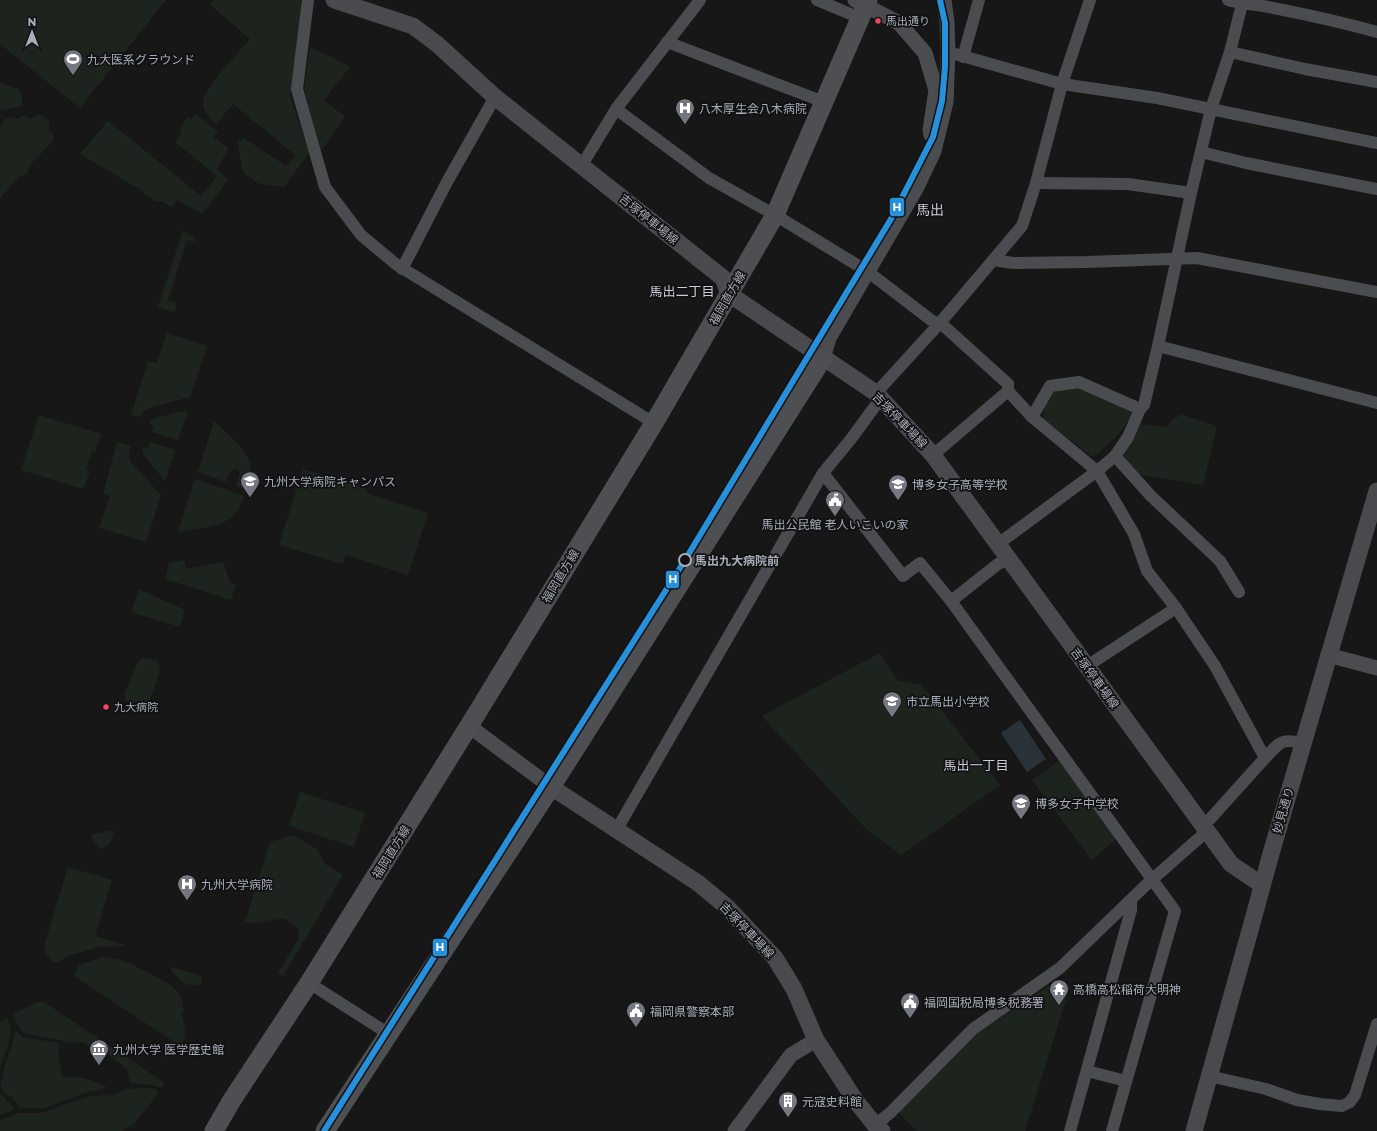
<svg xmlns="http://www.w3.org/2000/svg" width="1377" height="1131" font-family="Montserrat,'Noto Sans JP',sans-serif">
<rect width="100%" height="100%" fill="#171717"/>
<g fill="#1d241e">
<path d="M0,0h166l-86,108 -80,-64z"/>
<path d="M214,0h86l4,9 -14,87 19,57 -25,34 -25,-3 -16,-12 -6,-30 7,-4 42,28 9,-11 -62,-51 -17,20c-6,-6 -13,-12 -13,-21 0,-15 36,-51 47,-64l-40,-34z"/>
<path d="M310,47l22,10 18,10 -26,33 21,17 -24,34 -17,-62z"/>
<path d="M0,83l18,6 4,8v9l-22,5z"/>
<path d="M196,114l22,18 -5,5 16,11 -12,21 11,11 -26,34 -25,-14 -5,7 -11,-6 -4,1 -3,-1 -5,-5 -4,-1 -2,-4 -8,-5 -4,-1 -3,-3 -48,-28 28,-33 93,75 16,-20 -42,-34 7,-9 -3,-4 9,-12 3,2z"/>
<path d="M40,115c7,2 11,7 9,15l5,5 -1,6 -24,25 -1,6 -2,2 -6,2 -20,22v-69c2,-9 8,-15 18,-10 4,-5 9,-4 13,0l5,-3z"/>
<path d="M183,230l11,8 1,4 -8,-2 -19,60 9,3 -3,9 -16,-5z"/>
<path d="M167,333l40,13 -17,51 -38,10 -8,4 -4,6 -9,-2 17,-54 9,2z"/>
<path d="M1078,385l54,24c-5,22 -22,33 -37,47h-4l-48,-37 1,-11 9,-19z"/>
<path d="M188,411l-10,29 -26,-8 2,-6 -4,-2v-3l2,-2 26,-7z"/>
<path d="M1180,414l37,12 -14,59 -66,-11 -14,-20 14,-30 31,3 5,-9 5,-1z"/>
<path d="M39,415l62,19 -6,18 -3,-1 -6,18 4,2 -7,18 -62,-19z"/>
<path d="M214,421c11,11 33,28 36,43 2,8 -2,17 -4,25l-10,-3 4,-13 -3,-4c-8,0 -8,6 -11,13l-28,-10z"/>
<path d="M117,442l14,4 -2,10 2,7 30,32 -15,47 -47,-14 11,-32 -7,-2z"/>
<path d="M150,442l25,8 -10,31 -22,-27 -1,-7 6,1z"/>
<path d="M303,469l64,20 -1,4 62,20 -20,62 -62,-20 -3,9 -64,-19z"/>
<path d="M195,479l49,17c-2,4 -3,10 -6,14 -9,17 -43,19 -60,22z"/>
<path d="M184,560l2,9 37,-7 7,21 6,1 -5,16 -66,-21 4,-16z"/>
<path d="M139,589l46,21 -5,17 -49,-15z"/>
<path d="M880,653l18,28 23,3 79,101 -99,70 -34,-25 -105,-114z"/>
<path d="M143,658l14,2 3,5 -1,9 -10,28 -7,5 -9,-2 -7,-4 -1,-8 13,-31z"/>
<path d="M1061,759l57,78 -26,23 -60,-80z"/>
<path d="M300,792l65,21 -11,34 -65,-21z"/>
<path d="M114,830c-2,9 -3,17 -14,19l-9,-12 2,-3z"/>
<path d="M294,835l24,15 7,14 18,11 -60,101 -5,-3 21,-35 -1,-10 -14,-10 -29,5 -10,-1 25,-80z"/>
<path d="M68,867l44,13 -17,56 33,10 -29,1 -28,8 -13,7 -6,-1 -7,-8v-10z"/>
<path d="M102,957l16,2 13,5 37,19 12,11 4,18h-3c4,13 6,23 1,35l-108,-71 5,-11z"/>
<path d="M172,967l30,9v6l-5,4 -12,-2 -14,-13z"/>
<path d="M1058,979l12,8 -45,144h-108l-19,-19 80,-79z"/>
<path d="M37,1002h7l121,81 -3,5 -11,-3 -21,-2 -3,-14 -23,-18 -23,-9 -13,1 -8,-3 -36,-6 -10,-15v-5z"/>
<path d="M7,1017c8,16 -1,34 -7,49v-44z"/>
<path d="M15,1029l7,8 37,6 -1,12 5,24c14,-7 30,3 45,9l-24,5 -39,15h-22l-4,-1 -6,-9 -8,-5 -5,-8 4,-16 10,-31z"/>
<path d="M146,1088l9,1 4,3 -12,16 -13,16 -13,7h-121v-11l18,-7h22l8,-2 15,-6 29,-9 21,-1 12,-6z"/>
<path d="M0,1093l14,15 -5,4 -9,3z"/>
</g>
<path fill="#2a3239" d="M1020,720l26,39 -19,13 -26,-39z"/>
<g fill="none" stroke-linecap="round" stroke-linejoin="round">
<g stroke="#4b4c50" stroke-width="12">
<path d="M308,0l-11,89 28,98 36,48 36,30 257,158"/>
<path d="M817,0l43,18"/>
<path d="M1228,0c13,4 26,4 40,7 36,7 73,15 109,25"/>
<path d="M667,42l157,60"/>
<path d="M948,52l114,32 95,14 220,45"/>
<path d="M1230,52l75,17 72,13"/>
<path d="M963,57l16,-57"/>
<path d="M616,109l93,69 66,37 92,56 64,49 14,7 63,57v7l24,26 65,54 37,63 13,37 29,37 -89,58"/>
<path d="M1201,152l45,11 131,26"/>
<path d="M582,165l34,-56 84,-109"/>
<path d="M1036,183l92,1 63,9"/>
<path d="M993,260l20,3 74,-1 110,-4 180,34"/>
<path d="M402,269l45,-87 48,-85"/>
<path d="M1158,346l219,57"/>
<path d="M876,393l63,-69 83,-98 14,-43 26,-99 28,-84"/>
<path d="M1032,417l18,-31 29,-4 61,27"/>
<path d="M933,455l75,-64"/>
<path d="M1115,456l36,40 69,65 19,31"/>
<path d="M823,473l80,103 17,-13 31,38"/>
<path d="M998,544l99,-73 18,-15 13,-19 12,-28 4,-4 14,-59 33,-153 20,-84 19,-57 12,-48"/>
<path d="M1009,559l-11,5 -47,37 224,310 -63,220"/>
<path d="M1176,608l39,58 50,92c15,-16 16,-20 38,-15"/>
<path d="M1202,826l9,-8 54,-60"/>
<path d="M617,829l206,-356 28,-34 30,-41"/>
<path d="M309,983l80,51"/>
<path d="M1087,1071l39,10"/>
<path d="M1209,1076l57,13 31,11 23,4 22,2 8,-4 5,-7 22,-71"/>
<path d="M875,1125l15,-12 83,-84 87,-61 87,-84 59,-52"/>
<path d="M1070,1131l61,-221v-10"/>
</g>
<g stroke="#4b4c50" stroke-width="15">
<path d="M855,0l44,23 26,30 11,37 -6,40 1,5"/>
<path d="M823,358l6,-20 87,-149 18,-38 12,-49 2,-50 -1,-30 -3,-22"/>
<path d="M1328,655l49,13"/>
<path d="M469,726l82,61"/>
<path d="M735,1131l56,-76 25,-15"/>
</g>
<g stroke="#4a4a4e" stroke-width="17">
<path d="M334,0l79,26 24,18 58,53 228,181 6,16 147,99 57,62 298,409 31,21"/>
<path d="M551,787l147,96 29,24 48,51 19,31 22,51 39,60 20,25 7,6"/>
<path d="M1194,1131l60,-215 16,-59 107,-366"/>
</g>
<g stroke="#4d4f52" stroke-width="19">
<path d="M214,1131l18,-31 77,-117 168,-270 177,-290 121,-208 93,-215"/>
<path d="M325,1131l226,-344 272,-429"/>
</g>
<g stroke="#111113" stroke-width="9">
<path id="metro-1" d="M324,1131l361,-571 206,-341 42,-82 9,-36 3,-34v-44l-5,-23"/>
</g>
<use href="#metro-1" stroke="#2690db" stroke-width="6"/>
</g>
<defs>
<g id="stadium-pin" transform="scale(1)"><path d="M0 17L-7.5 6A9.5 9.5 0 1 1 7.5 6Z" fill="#757880" stroke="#111113"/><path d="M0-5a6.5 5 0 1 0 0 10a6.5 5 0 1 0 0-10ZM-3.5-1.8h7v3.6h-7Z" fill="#fff"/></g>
<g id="hospital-pin" transform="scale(1)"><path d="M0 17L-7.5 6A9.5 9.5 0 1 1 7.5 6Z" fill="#757880" stroke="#111113"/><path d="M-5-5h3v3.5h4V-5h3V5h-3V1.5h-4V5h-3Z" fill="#fff"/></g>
<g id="university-pin" transform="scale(1)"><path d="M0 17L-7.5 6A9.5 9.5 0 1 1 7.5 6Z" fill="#757880" stroke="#111113"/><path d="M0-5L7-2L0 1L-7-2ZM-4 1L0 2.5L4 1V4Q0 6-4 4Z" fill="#fff"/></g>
<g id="school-pin" transform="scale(1)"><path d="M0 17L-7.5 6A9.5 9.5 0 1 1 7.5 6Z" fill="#757880" stroke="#111113"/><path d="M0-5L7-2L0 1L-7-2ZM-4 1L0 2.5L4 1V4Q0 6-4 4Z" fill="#fff"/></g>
<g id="civic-pin" transform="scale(1)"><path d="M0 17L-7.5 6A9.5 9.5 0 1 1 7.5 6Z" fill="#757880" stroke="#111113"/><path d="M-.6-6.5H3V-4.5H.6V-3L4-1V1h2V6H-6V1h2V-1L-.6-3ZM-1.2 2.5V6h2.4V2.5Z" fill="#fff"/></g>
<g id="temple-pin" transform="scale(1)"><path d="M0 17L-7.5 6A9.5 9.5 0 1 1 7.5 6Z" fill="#757880" stroke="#111113"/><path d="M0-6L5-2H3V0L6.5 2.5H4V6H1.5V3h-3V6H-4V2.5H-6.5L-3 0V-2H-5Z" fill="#fff"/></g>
<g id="museum-pin" transform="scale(1)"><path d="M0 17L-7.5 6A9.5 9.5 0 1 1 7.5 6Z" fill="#757880" stroke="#111113"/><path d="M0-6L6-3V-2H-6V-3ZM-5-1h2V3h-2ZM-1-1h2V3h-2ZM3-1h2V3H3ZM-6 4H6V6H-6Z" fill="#fff"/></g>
<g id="building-pin" transform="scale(1)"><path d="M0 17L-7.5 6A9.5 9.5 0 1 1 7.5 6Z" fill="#757880" stroke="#111113"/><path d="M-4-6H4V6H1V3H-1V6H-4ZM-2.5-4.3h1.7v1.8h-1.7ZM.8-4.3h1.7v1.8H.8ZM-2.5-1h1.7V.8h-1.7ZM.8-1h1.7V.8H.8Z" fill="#fff"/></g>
</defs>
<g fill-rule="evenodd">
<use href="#stadium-pin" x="73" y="59"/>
<use href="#hospital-pin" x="685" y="108"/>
<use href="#university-pin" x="250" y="481"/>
<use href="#school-pin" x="898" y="484"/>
<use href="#civic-pin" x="835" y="500"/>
<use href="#school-pin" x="892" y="701"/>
<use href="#school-pin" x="1021" y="803"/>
<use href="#hospital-pin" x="187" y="884"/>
<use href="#temple-pin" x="1059" y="989"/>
<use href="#civic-pin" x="910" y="1002"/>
<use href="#civic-pin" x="636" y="1011"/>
<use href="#museum-pin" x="99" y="1049"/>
<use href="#building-pin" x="788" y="1101"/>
</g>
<g fill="#f34667" stroke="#111113" stroke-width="1.5">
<circle cx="878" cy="21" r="3.5"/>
<circle cx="106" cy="707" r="3.5"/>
</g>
<circle fill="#111113" stroke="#a8adb8" stroke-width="2" cx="685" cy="560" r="6"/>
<g text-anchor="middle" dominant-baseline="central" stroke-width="3.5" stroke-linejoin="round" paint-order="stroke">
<g font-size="11" fill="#a8adb8" stroke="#111113" text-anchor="start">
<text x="886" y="21">馬出通り</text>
<text x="114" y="707">九大病院</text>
</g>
<g font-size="12" fill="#a8adb8" stroke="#111113" text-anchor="start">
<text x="87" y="59">九大医系グラウンド</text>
<text x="699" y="108">八木厚生会八木病院</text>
<text x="264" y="481">九州大学病院キャンパス</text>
<text x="912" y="484">博多女子高等学校</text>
<text x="835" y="524" text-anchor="middle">馬出公民館 老人いこいの家</text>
<text x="906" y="701">市立馬出小学校</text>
<text x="1035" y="803">博多女子中学校</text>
<text x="201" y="884">九州大学病院</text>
<text x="1073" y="989">高橋高松稲荷大明神</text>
<text x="924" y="1002">福岡国税局博多税務署</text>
<text x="650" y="1011">福岡県警察本部</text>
<text x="113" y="1049">九州大学 医学歴史館</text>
<text x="802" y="1101">元寇史料館</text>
</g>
<g font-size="12" fill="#a8adb8" stroke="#111113">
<text transform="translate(649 219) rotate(39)">吉塚停車場線</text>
<text transform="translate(727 298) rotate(-60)">福岡直方線</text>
<text transform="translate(900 420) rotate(46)">吉塚停車場線</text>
<text transform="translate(560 576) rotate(-59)">福岡直方線</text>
<text transform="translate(1095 678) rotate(54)">吉塚停車場線</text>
<text transform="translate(1283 810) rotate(-74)">妙見通り</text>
<text transform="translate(391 852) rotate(-58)">福岡直方線</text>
<text transform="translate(747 930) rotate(46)">吉塚停車場線</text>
</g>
<g font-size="12" font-weight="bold" fill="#a8adb8" stroke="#111113" text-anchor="start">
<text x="695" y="560">馬出九大病院前</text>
</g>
<g font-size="13" fill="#c9ccd4" stroke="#111113">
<text x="682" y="291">馬出二丁目</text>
<text x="976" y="765">馬出一丁目</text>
</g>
<g font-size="14" fill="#c9ccd4" stroke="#111113">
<text x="930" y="210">馬出</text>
</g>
</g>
<g stroke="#111113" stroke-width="1.5">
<rect x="889" y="197" width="16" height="20" rx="4" fill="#2690db"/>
<rect x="665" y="570" width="15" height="19" rx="4" fill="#2690db"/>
<rect x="432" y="938" width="16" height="19" rx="4" fill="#2690db"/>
</g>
<g font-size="11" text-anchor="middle" font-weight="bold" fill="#fff">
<text x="897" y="211">H</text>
<text x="673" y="583">H</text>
<text x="440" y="951">H</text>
</g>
<g transform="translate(32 32)" stroke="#111113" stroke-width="3" paint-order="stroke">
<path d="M0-3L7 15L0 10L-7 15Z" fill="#a8adb8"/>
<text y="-6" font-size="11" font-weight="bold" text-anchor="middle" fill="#a8adb8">N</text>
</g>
</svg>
